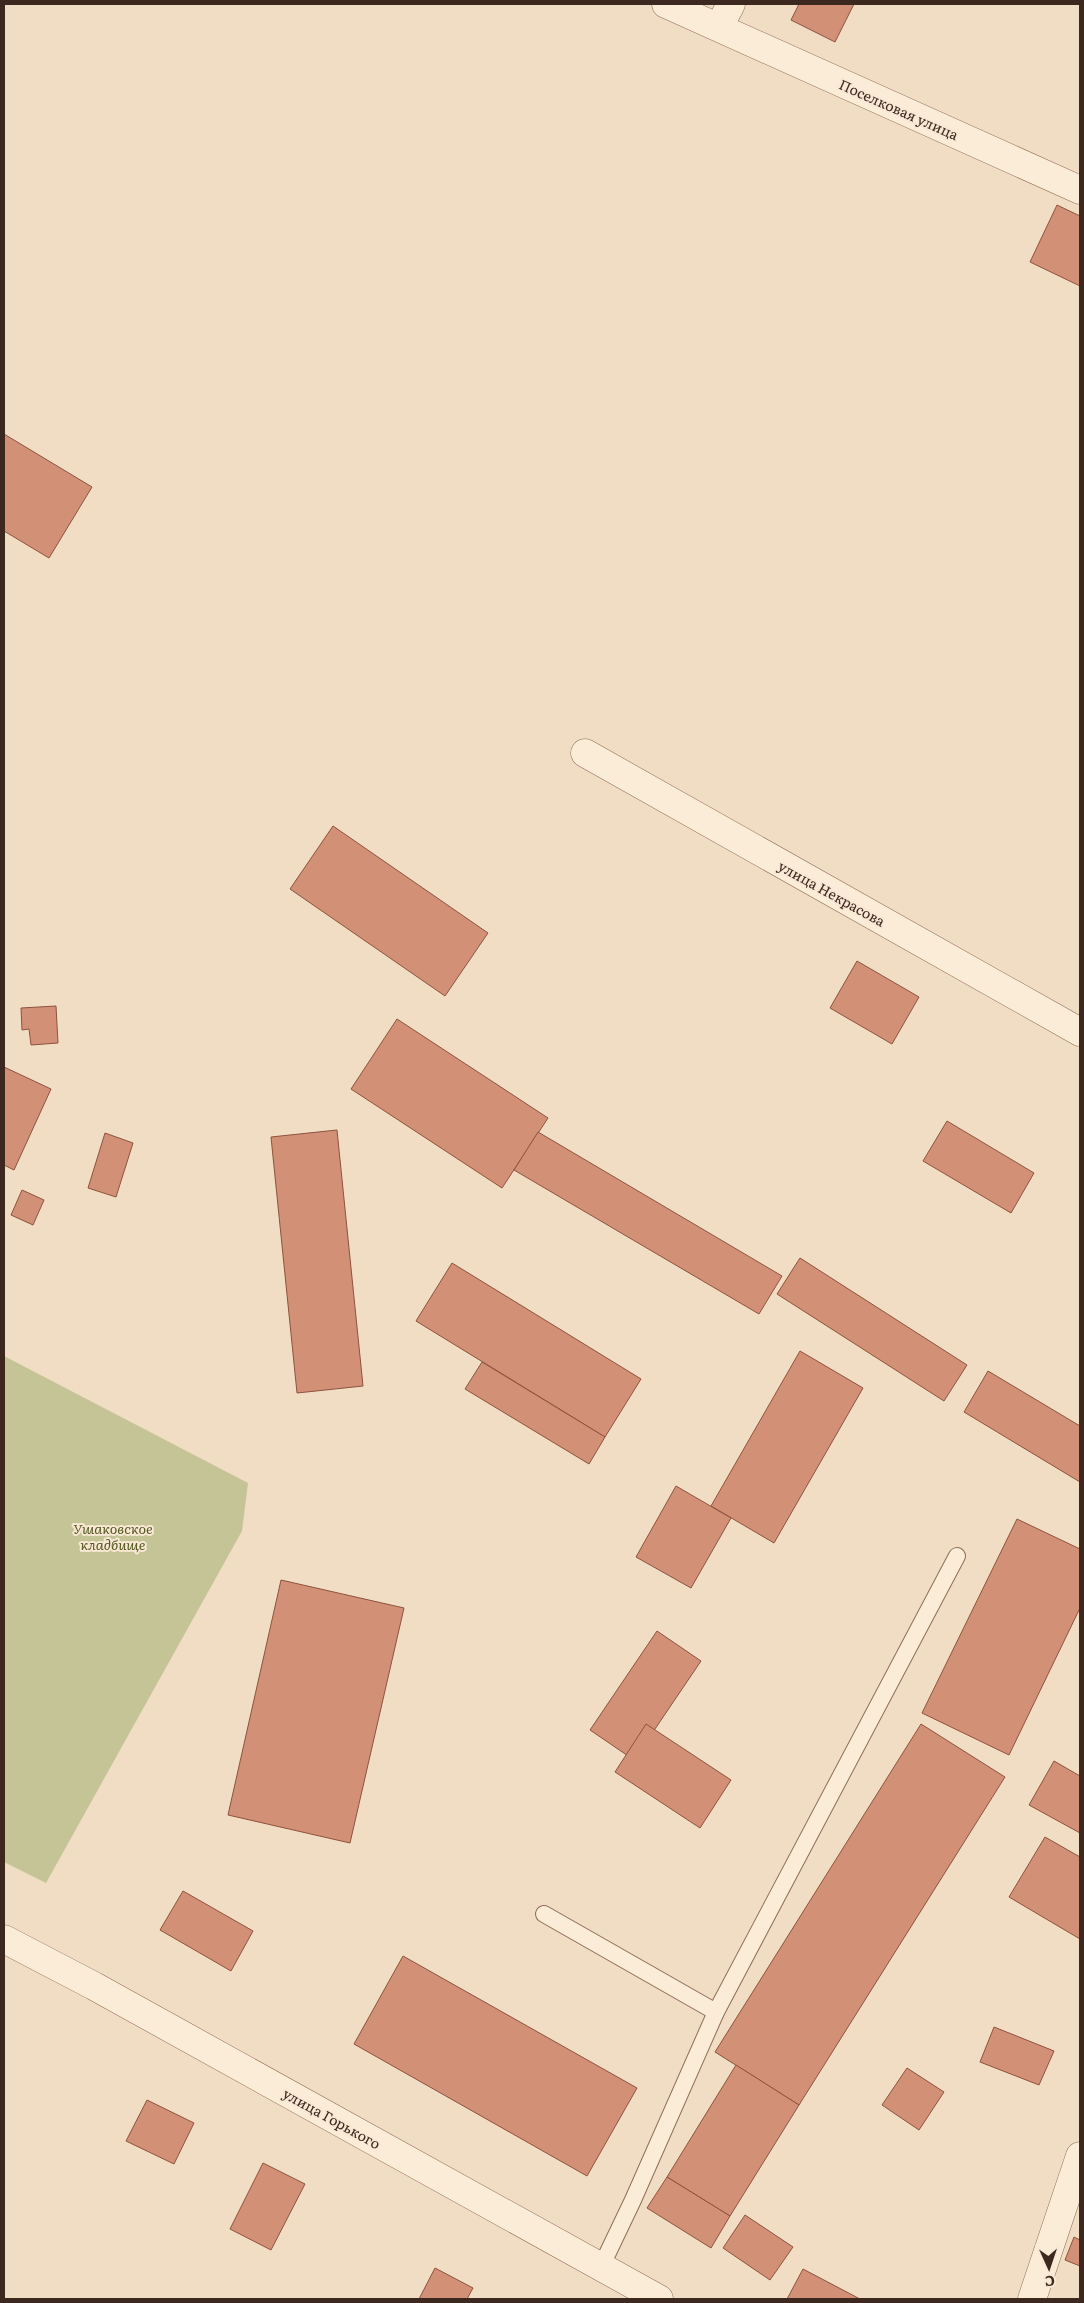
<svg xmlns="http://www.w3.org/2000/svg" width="1084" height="2303" font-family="Literata,serif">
<rect width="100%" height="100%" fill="#f1ddc3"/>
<path fill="#c5c496" d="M4,1356l244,127 -6,48 -196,352 -42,-21z"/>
<g fill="#d29077" stroke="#8e523d">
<path d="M799,4h55l-19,38 -44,-22z"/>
<path d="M1057,205l23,11v70l-50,-24z"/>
<path d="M4,434l88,53 -43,71 -45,-27z"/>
<path d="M333,826l155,107 -43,63 -155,-107z"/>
<path d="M857,961l62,36 -27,47 -62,-36z"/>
<path d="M56,1006l2,37 -27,2 -2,-16 -7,1 -1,-22z"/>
<path d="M397,1019l151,99 -46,70 -151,-99z"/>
<path d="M4,1067l47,22 -37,81 -10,-5z"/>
<path d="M947,1121l87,52 -23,40 -88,-52z"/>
<path d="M337,1130l26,256 -66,7 -26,-256z"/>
<path d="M538,1132l244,144 -23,38 -245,-144z"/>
<path d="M105,1133l28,10 -17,54 -28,-9z"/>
<path d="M22,1190l22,10 -11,25 -22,-10z"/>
<path d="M800,1258l167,107 -23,36 -167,-107z"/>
<path d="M452,1263l189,116 -36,58 -189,-116z"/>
<path d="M800,1351l63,37 -89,155 -63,-37z"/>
<path d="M482,1362l123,75 -16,27 -124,-75z"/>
<path d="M988,1371l92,55v56l-116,-70z"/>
<path d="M676,1486l55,32 -40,70 -55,-31z"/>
<path d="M1017,1519l63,30v59l-71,147 -87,-42z"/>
<path d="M281,1580l123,28 -54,235 -122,-28z"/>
<path d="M657,1631l44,30 -67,99 -44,-30z"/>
<path d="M646,1724l85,56 -31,48 -85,-56z"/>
<path d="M921,1724l84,53 -206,328 -84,-53z"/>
<path d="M1054,1761l26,15v57l-51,-28z"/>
<path d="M1045,1837l35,20v82l-71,-42z"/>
<path d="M183,1891l70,40 -22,40 -71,-41z"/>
<path d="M403,1956l234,132 -50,88 -233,-132z"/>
<path d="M994,2027l60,24 -15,34 -59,-23z"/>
<path d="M736,2065l63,40 -69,111 -63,-39z"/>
<path d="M907,2068l37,24 -25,38 -37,-25z"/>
<path d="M147,2100l47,23 -20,41 -48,-23z"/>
<path d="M263,2163l42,21 -34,66 -41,-21z"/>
<path d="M667,2177l63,39 -19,32 -64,-40z"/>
<path d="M745,2215l48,32 -23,33 -47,-32z"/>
<path d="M1074,2237l6,3v26l-15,-6z"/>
<path d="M435,2268l38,20 -6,11h-48z"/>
<path d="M803,2269l57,30h-73z"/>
</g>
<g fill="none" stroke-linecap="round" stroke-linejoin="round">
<g stroke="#8d6d58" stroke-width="18">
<g id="service">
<path d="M544,1914l172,98"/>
<path d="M601,2267l32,-67 83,-188 241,-456"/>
</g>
</g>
<g stroke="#8d6d58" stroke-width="29">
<g id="minor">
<path d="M666,4l414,186"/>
<path d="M719,27l12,-23"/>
<path d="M585,753l495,279"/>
<path d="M1032,2299l48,-143"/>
</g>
</g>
<g stroke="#8d6d58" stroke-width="29">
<path id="tertiary" d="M4,1939l90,47 565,313"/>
</g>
<use href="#service" stroke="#fbecd7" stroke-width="16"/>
<use href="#minor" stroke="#fbecd7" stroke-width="28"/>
<use href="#tertiary" stroke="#fbecd7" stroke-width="28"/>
</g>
<g text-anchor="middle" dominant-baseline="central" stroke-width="4" stroke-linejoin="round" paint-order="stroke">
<g font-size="14" fill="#3c281e" stroke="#f8e8d4">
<text transform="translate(899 109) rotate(24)">Поселковая улица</text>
<text transform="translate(832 893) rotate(29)">улица Некрасова</text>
<text transform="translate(332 2118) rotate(29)">улица Горького</text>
</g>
<g font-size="14" font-style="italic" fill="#545a23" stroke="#f8e8d4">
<text x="113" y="1528">Ушаковское<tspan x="113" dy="16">кладбище</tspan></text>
</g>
</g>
<rect width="1084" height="2303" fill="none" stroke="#3c281e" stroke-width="10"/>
<g transform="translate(1049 2268) rotate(177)" stroke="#f8e8d4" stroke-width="4" paint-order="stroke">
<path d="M0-4L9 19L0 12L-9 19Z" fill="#3c281e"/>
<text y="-8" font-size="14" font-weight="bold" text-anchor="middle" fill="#3c281e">С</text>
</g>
</svg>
